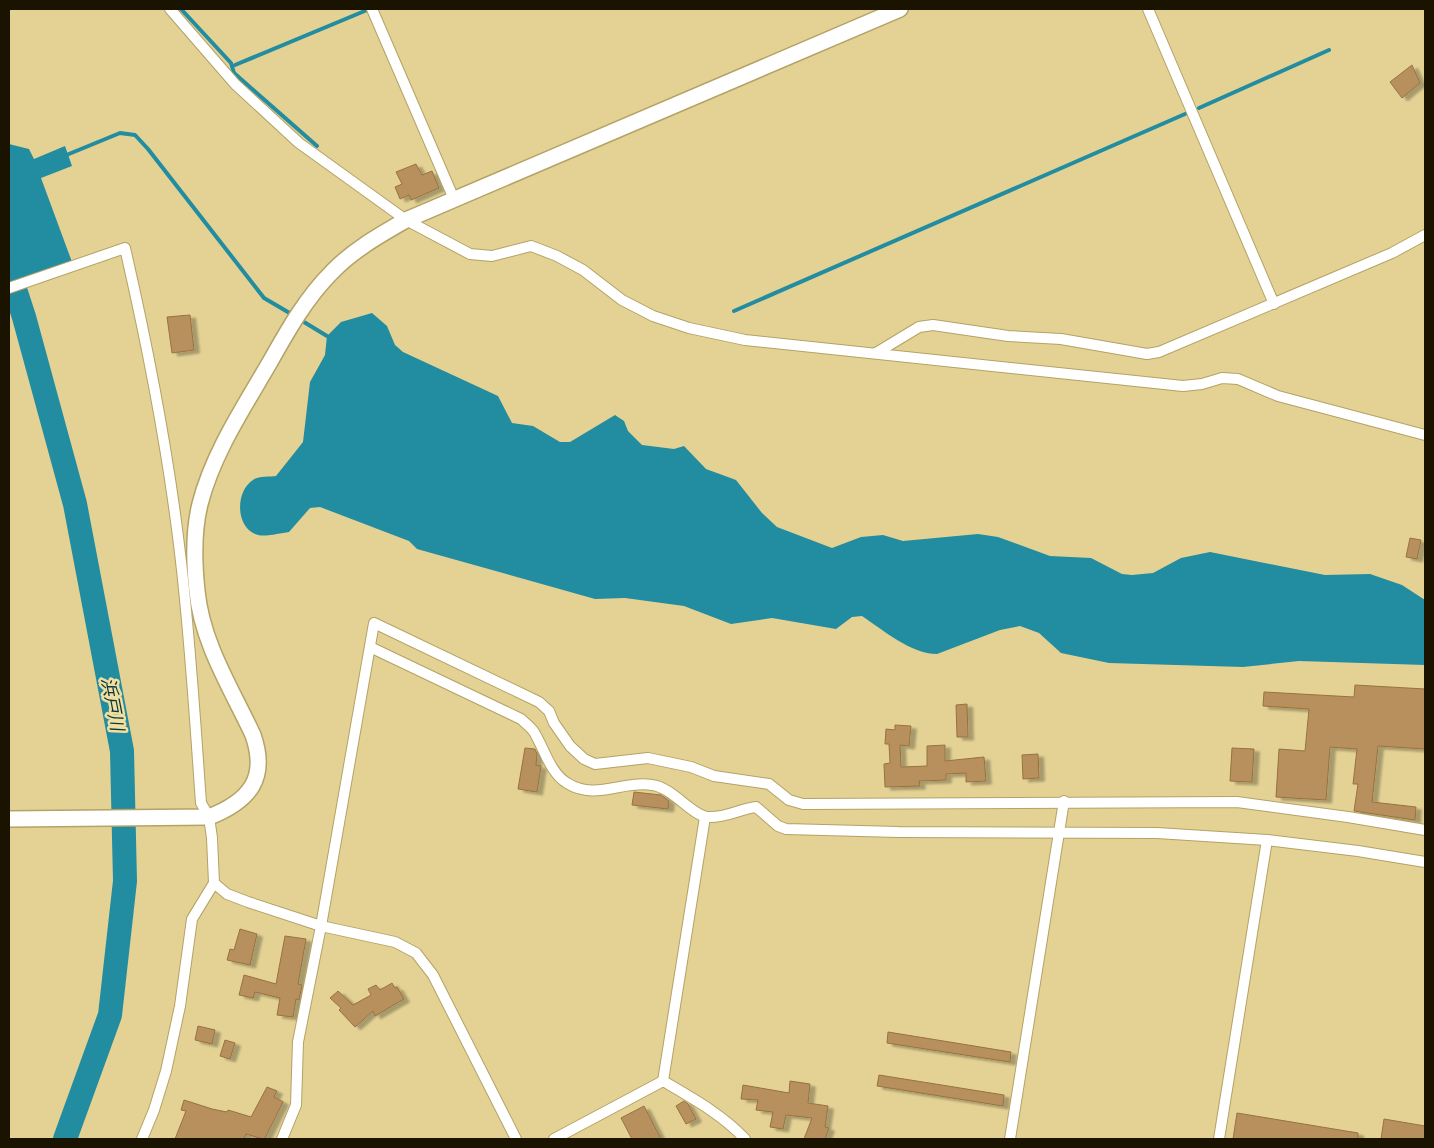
<svg xmlns="http://www.w3.org/2000/svg" width="1434" height="1148" font-family="'Work Sans','Noto Sans JP',sans-serif">
<defs>
<filter id="shadow"><feDropShadow dx="5.5" dy="3" stdDeviation="1" flood-color="#0004"/></filter>
</defs>
<rect width="100%" height="100%" fill="#e4d294"/>
<g fill="#228ca0">
<path d="M9,144l20,5 5,10 31,-13 7,20 -31,12 31,84 -63,23z"/>
<path d="M372,313l15,13 8,19 8,7 95,44 14,27 21,3 27,16h10l45,-27 9,6 4,10 14,14 32,4 10,-3 22,23 30,11 26,33 15,14 55,21 29,-11 22,-2 20,6 75,-7 20,3 52,19 41,2 31,16 10,1 21,-2 28,-15 29,-6 115,23 45,-1 32,11 23,15v65l-126,-4 -56,6 -134,-4 -48,-10 -22,-20 -19,-7 -20,4 -63,24c-26,0 -54,-24 -75,-38l-10,1 -16,12 -64,-11 -41,6 -47,-18 -59,-8 -30,1 -178,-50 -8,-8 -89,-34 -10,1 -21,24c-9,1 -22,5 -31,3 -23,-6 -23,-44 -5,-55 5,-4 16,-3 23,-4l27,-34 7,-60 15,-27 2,-19 14,-14z"/>
</g>
<g fill="none" stroke-linecap="round" stroke-linejoin="round">
<g stroke="#228ca0" stroke-width="4">
<path d="M181,9l50,54 3,10 83,73"/>
<path d="M235,65l132,-55"/>
<path d="M1199,108l130,-58"/>
<path d="M64,156l56,-23 15,2 13,14 116,149 29,17"/>
<path d="M734,311l451,-197"/>
<path d="M299,319l28,17"/>
</g>
<path stroke="#228ca0" stroke-width="24" d="M9,271l15,46 51,187 47,247 3,130 -15,134 -45,124"/>
</g>
<g fill="#b7905d" stroke="#97723f" filter="url(#shadow)">
<path d="M1412,65l8,18 -18,15 -12,-16z"/>
<path d="M416,164l6,11 10,-4 7,17 -28,12 -2,-5 -9,4 -5,-12 7,-3 -6,-12z"/>
<path d="M190,315l4,35 -22,3 -5,-36z"/>
<path d="M1410,538l11,2 -4,19 -11,-2z"/>
<path d="M1355,685l70,4v60l-47,-3 -6,56 44,5 -1,13 -61,-9 4,-27h-5l4,-35 -27,-2 -4,53 -50,-3 3,-48 26,2 4,-42 -46,-3 1,-14 90,5z"/>
<path d="M967,704l1,33h-11l-1,-32z"/>
<path d="M895,725l16,1 -2,20 -9,-1 1,22 26,-1v-20l18,-1v16l39,-4 2,24 -20,1v-9l-20,1v6l-27,1 1,5 -35,1 -1,-23 6,-1 -1,-19h-4l1,-15 9,1z"/>
<path d="M525,748l10,1 2,5 -1,11 5,1 -4,26 -19,-3z"/>
<path d="M1232,748l22,1 -2,33 -22,-1z"/>
<path d="M1038,754l1,24 -16,1 -1,-24z"/>
<path d="M634,792l27,3 8,6 -1,8 -36,-4z"/>
<path d="M240,929l17,5 -7,31 -23,-5 3,-11 4,1z"/>
<path d="M285,936l21,3 -8,45 4,1 -3,15 -3,-1 -3,18 -16,-2 3,-17 -25,-6 -2,6 -14,-3 5,-20 32,9z"/>
<path d="M392,983l3,5 2,-1 7,12 -29,17 -2,-5 -18,16 -16,-17 2,-2 -11,-10 8,-7 15,14 18,-10 -3,-6 8,-4 4,5z"/>
<path d="M198,1026l17,4 -3,14 -17,-4z"/>
<path d="M888,1032l123,20 -1,10 -123,-19z"/>
<path d="M225,1040l10,3 -5,16 -10,-3z"/>
<path d="M879,1075l125,20 -1,11 -126,-20z"/>
<path d="M790,1081l20,3 -2,19 20,3 -3,21 4,1 -4,11h-21l8,-21 -26,-3 -3,14 -13,-2 3,-15 -17,-2 2,-10 -17,-1 2,-14 46,8z"/>
<path d="M267,1087l10,4 -3,6 9,5 -18,36 -2,1 -17,-5 -2,5h-69l11,-28 -5,-1 3,-10 28,9 15,3 1,-2 23,7z"/>
<path d="M684,1101l4,3 8,15 -10,5 -10,-18z"/>
<path d="M644,1106l17,33h-29l-11,-21z"/>
<path d="M1237,1113l121,20v6h-125z"/>
<path d="M1384,1119l41,7v13h-44z"/>
</g>
<g fill="none" stroke-linecap="round" stroke-linejoin="round">
<g stroke="#b4a266" stroke-width="12">
<g id="street">
<path d="M170,9l65,75 64,59 107,77 64,34 22,2 39,-10 26,10 26,14 39,30 31,16 36,12 56,12 438,46 19,-2 20,-6 16,1 40,17 147,39"/>
<path d="M372,9l82,190"/>
<path d="M1148,9l126,295"/>
<path d="M9,288l116,-40c23,100 43,203 55,305 10,83 15,167 21,250l8,14 3,21 2,45 13,11 21,8 73,24 74,16 21,11 17,22 83,164"/>
<path d="M876,353l43,-26 14,-2 75,11 53,3 86,15 12,-2 233,-99 33,-18"/>
<path d="M370,647l151,72c4,4 10,8 13,13 10,16 16,41 33,51 28,18 56,-3 85,2 20,2 40,31 56,32 18,1 31,-8 48,-10l22,19 8,3 112,3 259,1 110,7 91,11 67,11"/>
<path d="M663,1081l42,-264"/>
<path d="M663,1081c29,17 60,34 82,58"/>
<path d="M142,1139l12,-29 12,-39 14,-65 12,-87 22,-36"/>
<path d="M282,1139l14,-34 2,-63 23,-116 53,-303 165,79 10,9 5,12 16,23 14,13 11,5 53,-6 43,9 23,9 55,8 20,16 14,4 434,-2 111,15 77,13"/>
<path d="M554,1139l109,-58"/>
<path d="M1010,1139l54,-338"/>
<path d="M1219,1139l48,-299"/>
</g>
</g>
<g stroke="#b4a266" stroke-width="18">
<path id="secondary" d="M9,819l200,-2c41,-16 59,-39 44,-82 -22,-47 -51,-92 -56,-144 -3,-28 -4,-59 3,-87 13,-51 44,-97 70,-142 18,-32 36,-64 62,-90 21,-22 48,-37 74,-52l494,-211"/>
</g>
<use href="#street" stroke="#fff" stroke-width="10"/>
<use href="#secondary" stroke="#fff" stroke-width="15"/>
</g>
<g text-anchor="middle" dominant-baseline="central" stroke-width="5" stroke-linejoin="round" paint-order="stroke">
<g font-size="18" font-style="italic" fill="#083840" stroke="#f1dfa0">
<text transform="translate(113 704) rotate(79)">浜戸川</text>
</g>
</g>
<rect width="1434" height="1148" fill="none" stroke="#1a1300" stroke-width="20"/>
</svg>
